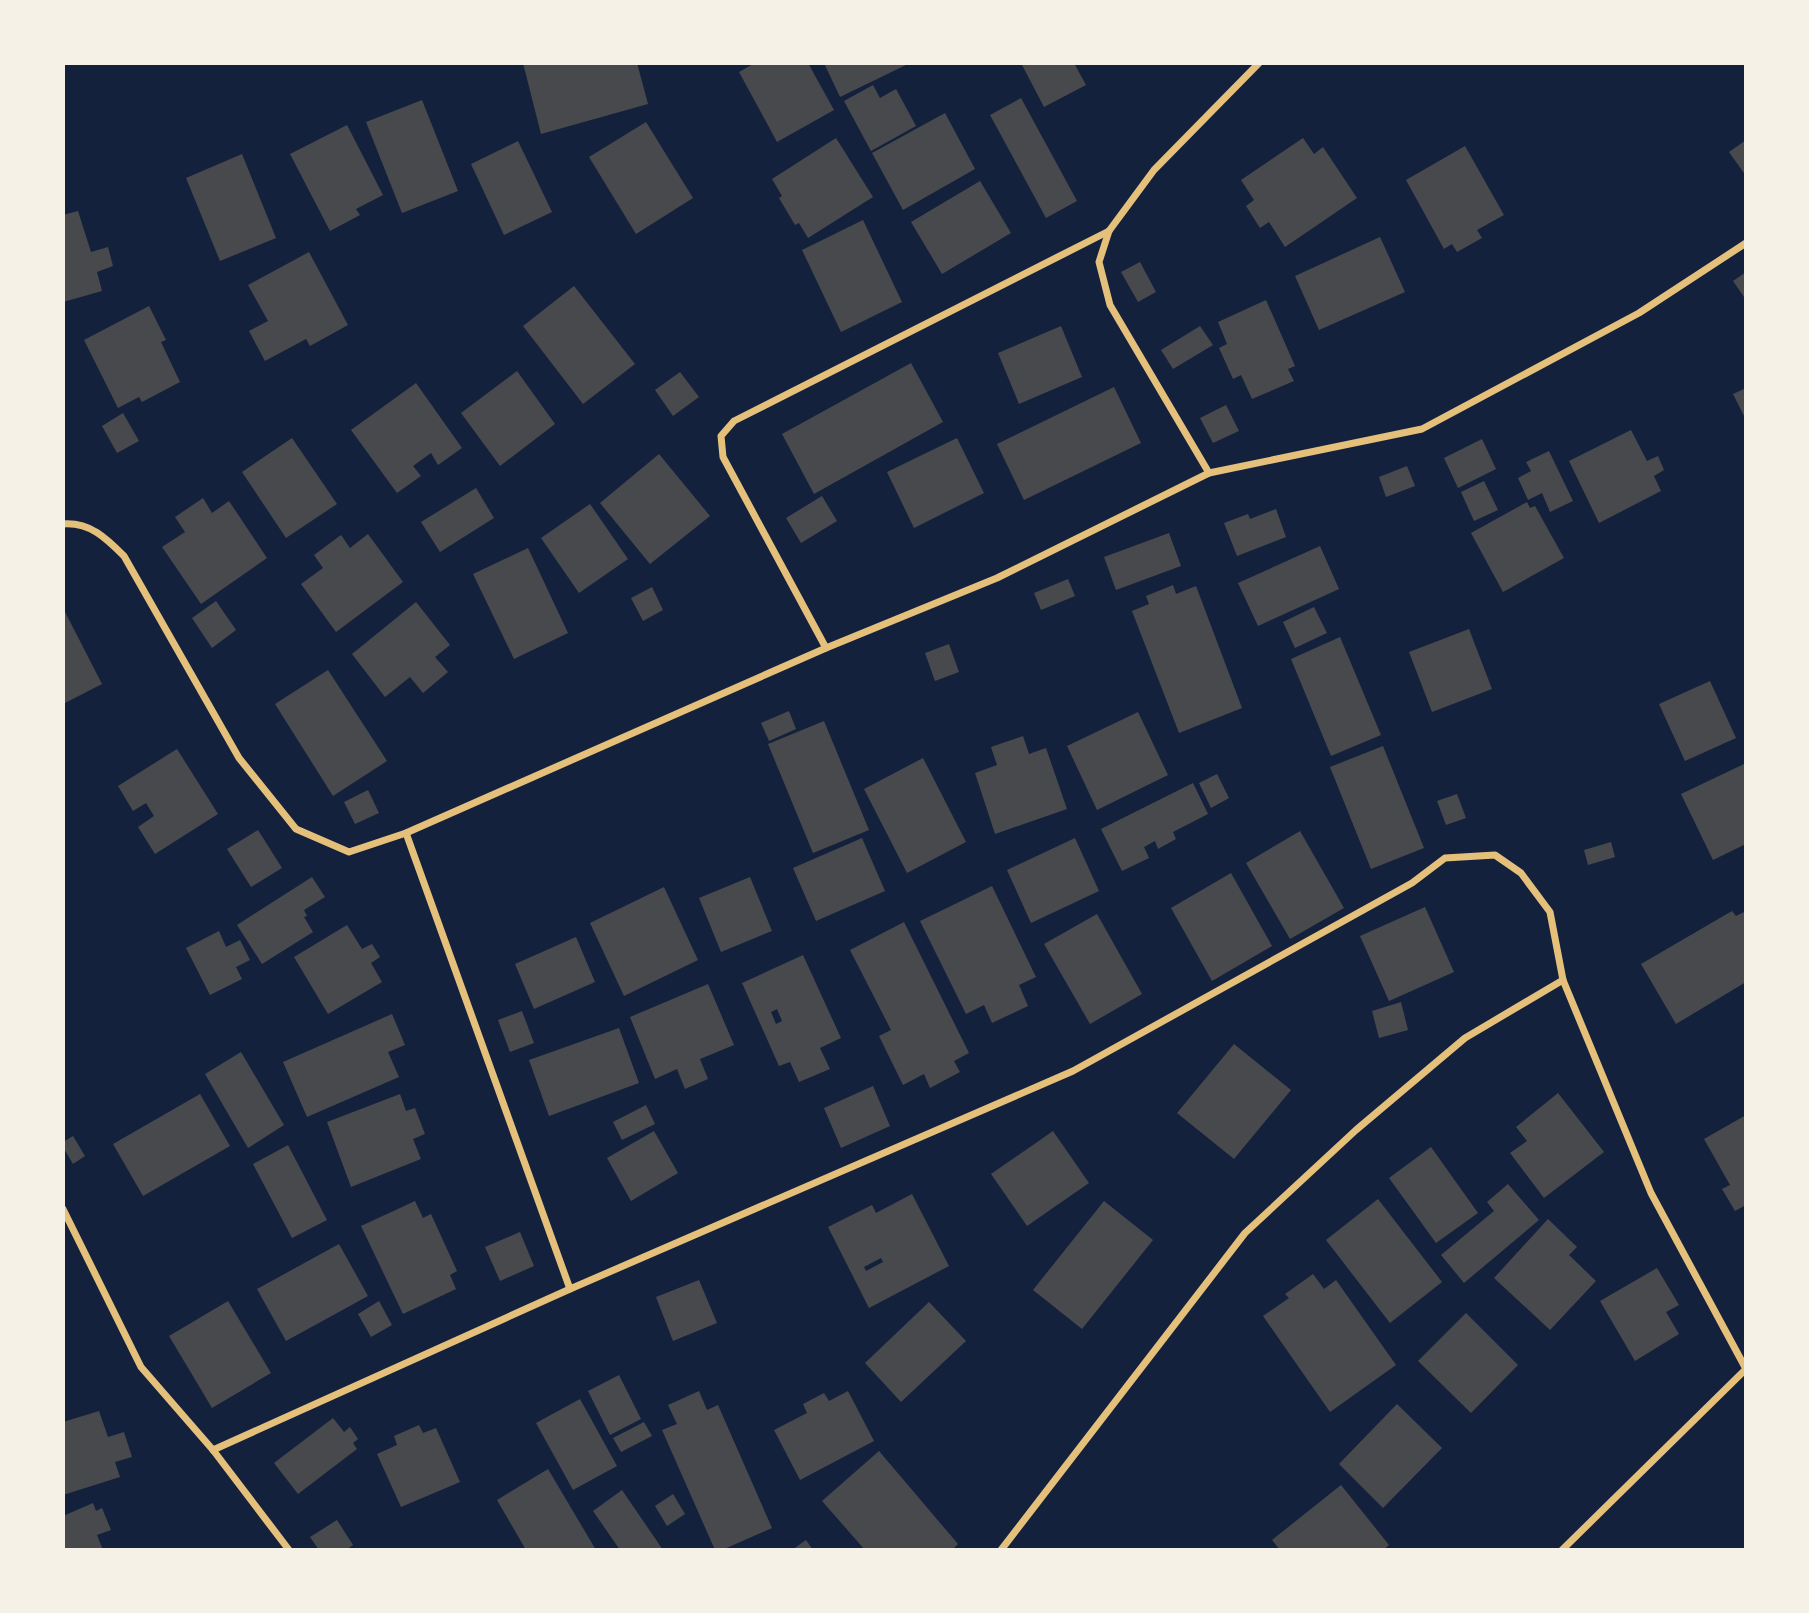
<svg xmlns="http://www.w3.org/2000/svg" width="1809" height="1613" font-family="'PT Sans',sans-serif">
<rect width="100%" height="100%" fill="#14213d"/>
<g fill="#48494c" fill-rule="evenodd">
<path d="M523,63h114l11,41 -107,30z"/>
<path d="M755,63h53l26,47 -57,32 -38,-70z"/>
<path d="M824,63h86l-70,34z"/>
<path d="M1021,63h53l12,22 -42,22z"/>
<path d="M873,85l7,13 16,-9 20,37 -45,25 -27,-50z"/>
<path d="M1021,98l56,103 -31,17 -56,-103z"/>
<path d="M422,100l36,91 -56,22 -36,-91z"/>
<path d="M945,113l30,56 -72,41 -31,-57z"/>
<path d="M646,122l47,76 -57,36 -47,-77z"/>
<path d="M347,125l36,70 -27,14 4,6 -30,16 -40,-77z"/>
<path d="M836,138l37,59 -65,41 -9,-15 -4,2 -16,-27 3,-2 -10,-17z"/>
<path d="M1303,138l11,16 9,-7 34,51 -72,49 -16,-25 -9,6 -14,-22 8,-6 -13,-20z"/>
<path d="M1746,140v36l-17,-24z"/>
<path d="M518,141l34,71 -48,23 -33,-71z"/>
<path d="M1465,146l39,69 -27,15 5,8 -25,14 -5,-8 -8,5 -38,-69z"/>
<path d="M242,154l34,84 -56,23 -34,-83z"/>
<path d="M980,181l31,52 -69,41 -31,-52z"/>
<path d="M78,211l13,41 17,-5 5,19 -16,6 5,19 -39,11v-87z"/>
<path d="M863,220l39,82 -61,30 -39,-82z"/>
<path d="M1380,237l25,55 -86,38 -24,-54z"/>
<path d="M309,252l39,73 -38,21 -4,-7 -41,22 -16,-30 19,-10 -20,-36z"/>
<path d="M1140,262l16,30 -18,10 -17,-30z"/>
<path d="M1746,272v28l-13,-19z"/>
<path d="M574,286l61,78 -52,40 -60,-78z"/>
<path d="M1266,300l29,66 -7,3 6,12 -42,18 -11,-24 -8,4 -14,-31 8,-4 -9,-22z"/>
<path d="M149,306l17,34 -5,2 19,40 -38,20 -3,-5 -21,11 -34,-68z"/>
<path d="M1061,326l21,51 -63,27 -21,-51z"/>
<path d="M1200,326l13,19 -40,24 -12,-19z"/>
<path d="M911,363l32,59 -129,72 -32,-60z"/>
<path d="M517,371l38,53 -55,42 -39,-53z"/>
<path d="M680,372l19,25 -26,19 -18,-26z"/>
<path d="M416,383l46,65 -24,17 -7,-12 -18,13 8,10 -24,17 -46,-63z"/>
<path d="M1114,387l27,56 -117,57 -27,-56z"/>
<path d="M1746,388v32l-13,-26z"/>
<path d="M1226,405l13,26 -26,12 -13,-25z"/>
<path d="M123,413l16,28 -22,12 -15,-27z"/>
<path d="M1631,430l16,31 11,-5 6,14 -10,6 7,15 -62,32 -30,-62z"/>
<path d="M292,438l45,66 -51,34 -44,-66z"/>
<path d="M957,438l27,55 -70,35 -27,-56z"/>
<path d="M1482,439l14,30 -38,19 -14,-30z"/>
<path d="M1549,451l24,50 -23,11 -8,-19 -14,7 -10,-22 13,-7 -5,-9z"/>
<path d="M659,454l51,62 -60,48 -50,-61z"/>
<path d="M1407,466l8,20 -29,11 -7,-20z"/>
<path d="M1484,481l14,29 -24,11 -13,-29z"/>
<path d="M476,488l18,30 -54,34 -19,-30z"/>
<path d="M822,496l15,25 -36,22 -15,-25z"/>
<path d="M203,498l9,15 17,-12 38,57 -66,46 -39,-57 23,-15 -10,-15z"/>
<path d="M1527,502l3,6 5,-2 29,52 -61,34 -32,-59z"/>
<path d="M590,504l38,55 -49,34 -38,-55z"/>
<path d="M1276,509l10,28 -49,19 -13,-33 24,-9 2,5z"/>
<path d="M1169,533l12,33 -65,24 -12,-33z"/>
<path d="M368,534l35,48 -67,50 -35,-48 22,-16 -9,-13 27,-20 9,13z"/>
<path d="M1320,546l19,43 -81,37 -20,-43z"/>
<path d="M528,548l40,85 -54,26 -41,-85z"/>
<path d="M1068,579l7,17 -34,14 -7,-17z"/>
<path d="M1173,585l3,9 20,-8 46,122 -63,25 -47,-122 17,-7 -3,-8z"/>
<path d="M652,587l11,23 -20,11 -12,-23z"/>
<path d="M216,601l20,29 -24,18 -20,-30z"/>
<path d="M416,602l34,43 -15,12 13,15 -25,21 -13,-16 -25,20 -33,-43z"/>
<path d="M1314,607l13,26 -32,15 -12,-26z"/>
<path d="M63,608l39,76 -39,20z"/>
<path d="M1469,629l23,60 -60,23 -23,-60z"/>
<path d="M1340,637l41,98 -50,21 -40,-97z"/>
<path d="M949,644l10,28 -24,9 -10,-28z"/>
<path d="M328,670l59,91 -54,35 -58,-92z"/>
<path d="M1710,681l26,57 -51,23 -26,-57z"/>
<path d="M789,711l7,18 -27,12 -8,-18z"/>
<path d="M1138,712l30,63 -71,35 -30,-64z"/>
<path d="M824,721l45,109 -56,23 -45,-109z"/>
<path d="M1023,736l6,18 17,-6 21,61 -72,25 -20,-61 22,-8 -6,-18z"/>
<path d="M1383,746l41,102 -53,21 -41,-102z"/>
<path d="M177,749l41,65 -63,40 -17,-27 16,-11 -8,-13 -13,8 -15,-25z"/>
<path d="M923,758l43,84 -59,31 -43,-84z"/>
<path d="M1744,764l2,5v75l-33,16 -32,-66z"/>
<path d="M1217,774l12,24 -18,10 -12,-25z"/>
<path d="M1193,783l15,31 -35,18 3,7 -18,10 -3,-8 -11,6 5,11 -27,13 -21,-42z"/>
<path d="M368,790l11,23 -24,11 -11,-22z"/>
<path d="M1457,794l9,24 -20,7 -9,-24z"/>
<path d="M258,830l24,38 -31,19 -24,-38z"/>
<path d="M1300,831l44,77 -54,31 -44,-76z"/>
<path d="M862,838l23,53 -69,30 -23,-53z"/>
<path d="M1075,838l24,53 -68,32 -24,-53z"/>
<path d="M1611,842l4,15 -27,8 -4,-15z"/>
<path d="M1231,873l41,73 -60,35 -41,-73z"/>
<path d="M312,877l13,20 -21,13 3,6 -3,1 9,15 -51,32 -25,-39z"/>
<path d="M750,877l22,54 -51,21 -22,-54z"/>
<path d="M992,886l44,91 -17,8 9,21 -36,17 -8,-18 -18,9 -46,-93z"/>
<path d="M664,887l34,73 -74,36 -34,-73z"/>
<path d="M1425,907l29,65 -65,29 -29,-65z"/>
<path d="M1732,911l4,5 10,-5v71l-70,42 -35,-60z"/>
<path d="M1097,914l45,80 -52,30 -46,-80z"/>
<path d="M904,922l65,131 -15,8 6,11 -30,16 -6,-14 -21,11 -24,-49 12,-6 -41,-80z"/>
<path d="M347,925l15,24 10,-5 8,13 -9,6 11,19 -54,32 -34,-57z"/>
<path d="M219,931l7,16 14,-7 10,20 -14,7 6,12 -32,16 -24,-47z"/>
<path d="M576,937l19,45 -61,27 -19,-45z"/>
<path d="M803,955l38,83 -21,10 10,21 -31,13 -9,-20 -11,4 -37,-83zM777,1009l5,12 -6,3 -5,-12z"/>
<path d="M708,984l26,61 -34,14 8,20 -23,10 -8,-20 -22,10 -25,-62z"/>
<path d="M1401,1002l7,28 -29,8 -7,-27z"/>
<path d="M522,1011l12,32 -24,9 -12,-32z"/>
<path d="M392,1014l13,31 -17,7 11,25 -92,40 -24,-55z"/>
<path d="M619,1028l20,55 -90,33 -20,-56z"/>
<path d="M1234,1044l57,46 -57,69 -57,-46z"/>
<path d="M241,1052l43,73 -36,23 -43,-74z"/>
<path d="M873,1086l17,40 -49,22 -17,-40z"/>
<path d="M1558,1093l46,59 -60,46 -34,-45 17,-12 -11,-14z"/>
<path d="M200,1094l30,52 -87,50 -30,-52z"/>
<path d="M400,1094l6,17 9,-3 10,26 -12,5 8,20 -70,28 -24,-65z"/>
<path d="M646,1105l9,19 -33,16 -9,-18z"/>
<path d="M1746,1115v90l-11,6 -13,-22 8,-4 -26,-46z"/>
<path d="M654,1131l24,42 -47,28 -24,-43z"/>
<path d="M1053,1131l36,52 -62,43 -36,-52z"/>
<path d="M73,1136l12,20 -12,8 -10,-17v-5z"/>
<path d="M288,1145l39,75 -35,18 -39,-74z"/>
<path d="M1431,1147l47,66 -42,30 -47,-65z"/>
<path d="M1508,1184l31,36 -75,63 -23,-28 53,-44 -7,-9z"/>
<path d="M912,1194l37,72 -80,42 -41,-81 44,-22 4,8zM881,1258l2,4 -17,9 -2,-4z"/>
<path d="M1378,1199l64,83 -52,41 -64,-83z"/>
<path d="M415,1201l8,17 8,-4 26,57 -7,4 6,14 -53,25 -42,-88z"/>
<path d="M1104,1201l49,39 -71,89 -49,-39z"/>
<path d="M1548,1219l29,28 -8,8 27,26 -46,49 -56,-52z"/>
<path d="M520,1232l14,34 -34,15 -15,-34z"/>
<path d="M339,1244l29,52 -82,45 -29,-52z"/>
<path d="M1657,1268l22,37 -13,7 13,22 -44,27 -35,-60z"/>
<path d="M1313,1274l11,15 12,-9 60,85 -66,47 -67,-96 26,-18 -4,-4z"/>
<path d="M699,1280l18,43 -44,18 -17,-44z"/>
<path d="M228,1301l43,72 -59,35 -43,-72z"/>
<path d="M379,1301l13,24 -21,12 -13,-23z"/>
<path d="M929,1302l37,39 -65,61 -36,-39z"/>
<path d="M1466,1313l52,52 -47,48 -53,-52z"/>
<path d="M619,1375l22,44 -31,16 -22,-44z"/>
<path d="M699,1391l8,19 11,-5 54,123 -50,22h-7l-53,-120 15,-6 -9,-19z"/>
<path d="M848,1391l26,50 -74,39 -26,-50 33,-17 -4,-9 21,-11 5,8z"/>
<path d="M580,1399l37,67 -44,24 -37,-67z"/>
<path d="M1397,1404l45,44 -59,60 -44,-44z"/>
<path d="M99,1411l9,26 16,-5 8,25 -17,5 5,15 -57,18v-73z"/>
<path d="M333,1418l11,14 6,-5 8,12 -5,4 4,6 -59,45 -24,-31z"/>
<path d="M644,1422l8,14 -31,16 -8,-14z"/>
<path d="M419,1425l4,8 13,-5 24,54 -59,25 -24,-53 20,-9 -3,-9z"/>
<path d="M879,1451l79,93 -6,6h-87l-43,-49z"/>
<path d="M548,1469l48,81h-70l-29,-50z"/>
<path d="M1341,1485l48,60 -6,5h-103l-8,-10z"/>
<path d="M622,1490l41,60h-43l-27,-39z"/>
<path d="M673,1494l12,20 -18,12 -12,-20z"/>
<path d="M93,1503l3,8 6,-3 9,22 -14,5 6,15h-40v-34z"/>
<path d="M337,1520l16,25 -7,5h-27l-9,-13z"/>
<path d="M806,1540l7,10h-21z"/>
</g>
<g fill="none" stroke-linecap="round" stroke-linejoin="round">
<g stroke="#e5c07b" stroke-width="7">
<path d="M1209,473l-99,-168 -11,-43 10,-31 45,-61 105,-107"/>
<path d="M63,524c27,-2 43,14 61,32l115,202 57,71 53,23 57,-19 420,-185 171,-70 212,-105 213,-44 217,-116 107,-70"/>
<path d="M826,648l-103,-191 -2,-21 13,-15 375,-190"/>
<path d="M406,833l164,456"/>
<path d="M63,1209l78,158 72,83 76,100"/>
<path d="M213,1450l357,-161 503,-218 339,-188 33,-25 50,-3 26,18 29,39 13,68 88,213 95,176"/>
<path d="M1001,1550l244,-317 111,-103 109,-92 98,-58"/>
<path d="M1562,1550l184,-181"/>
</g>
</g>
<rect width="1809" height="1613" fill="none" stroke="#f6f1e7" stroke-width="130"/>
</svg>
